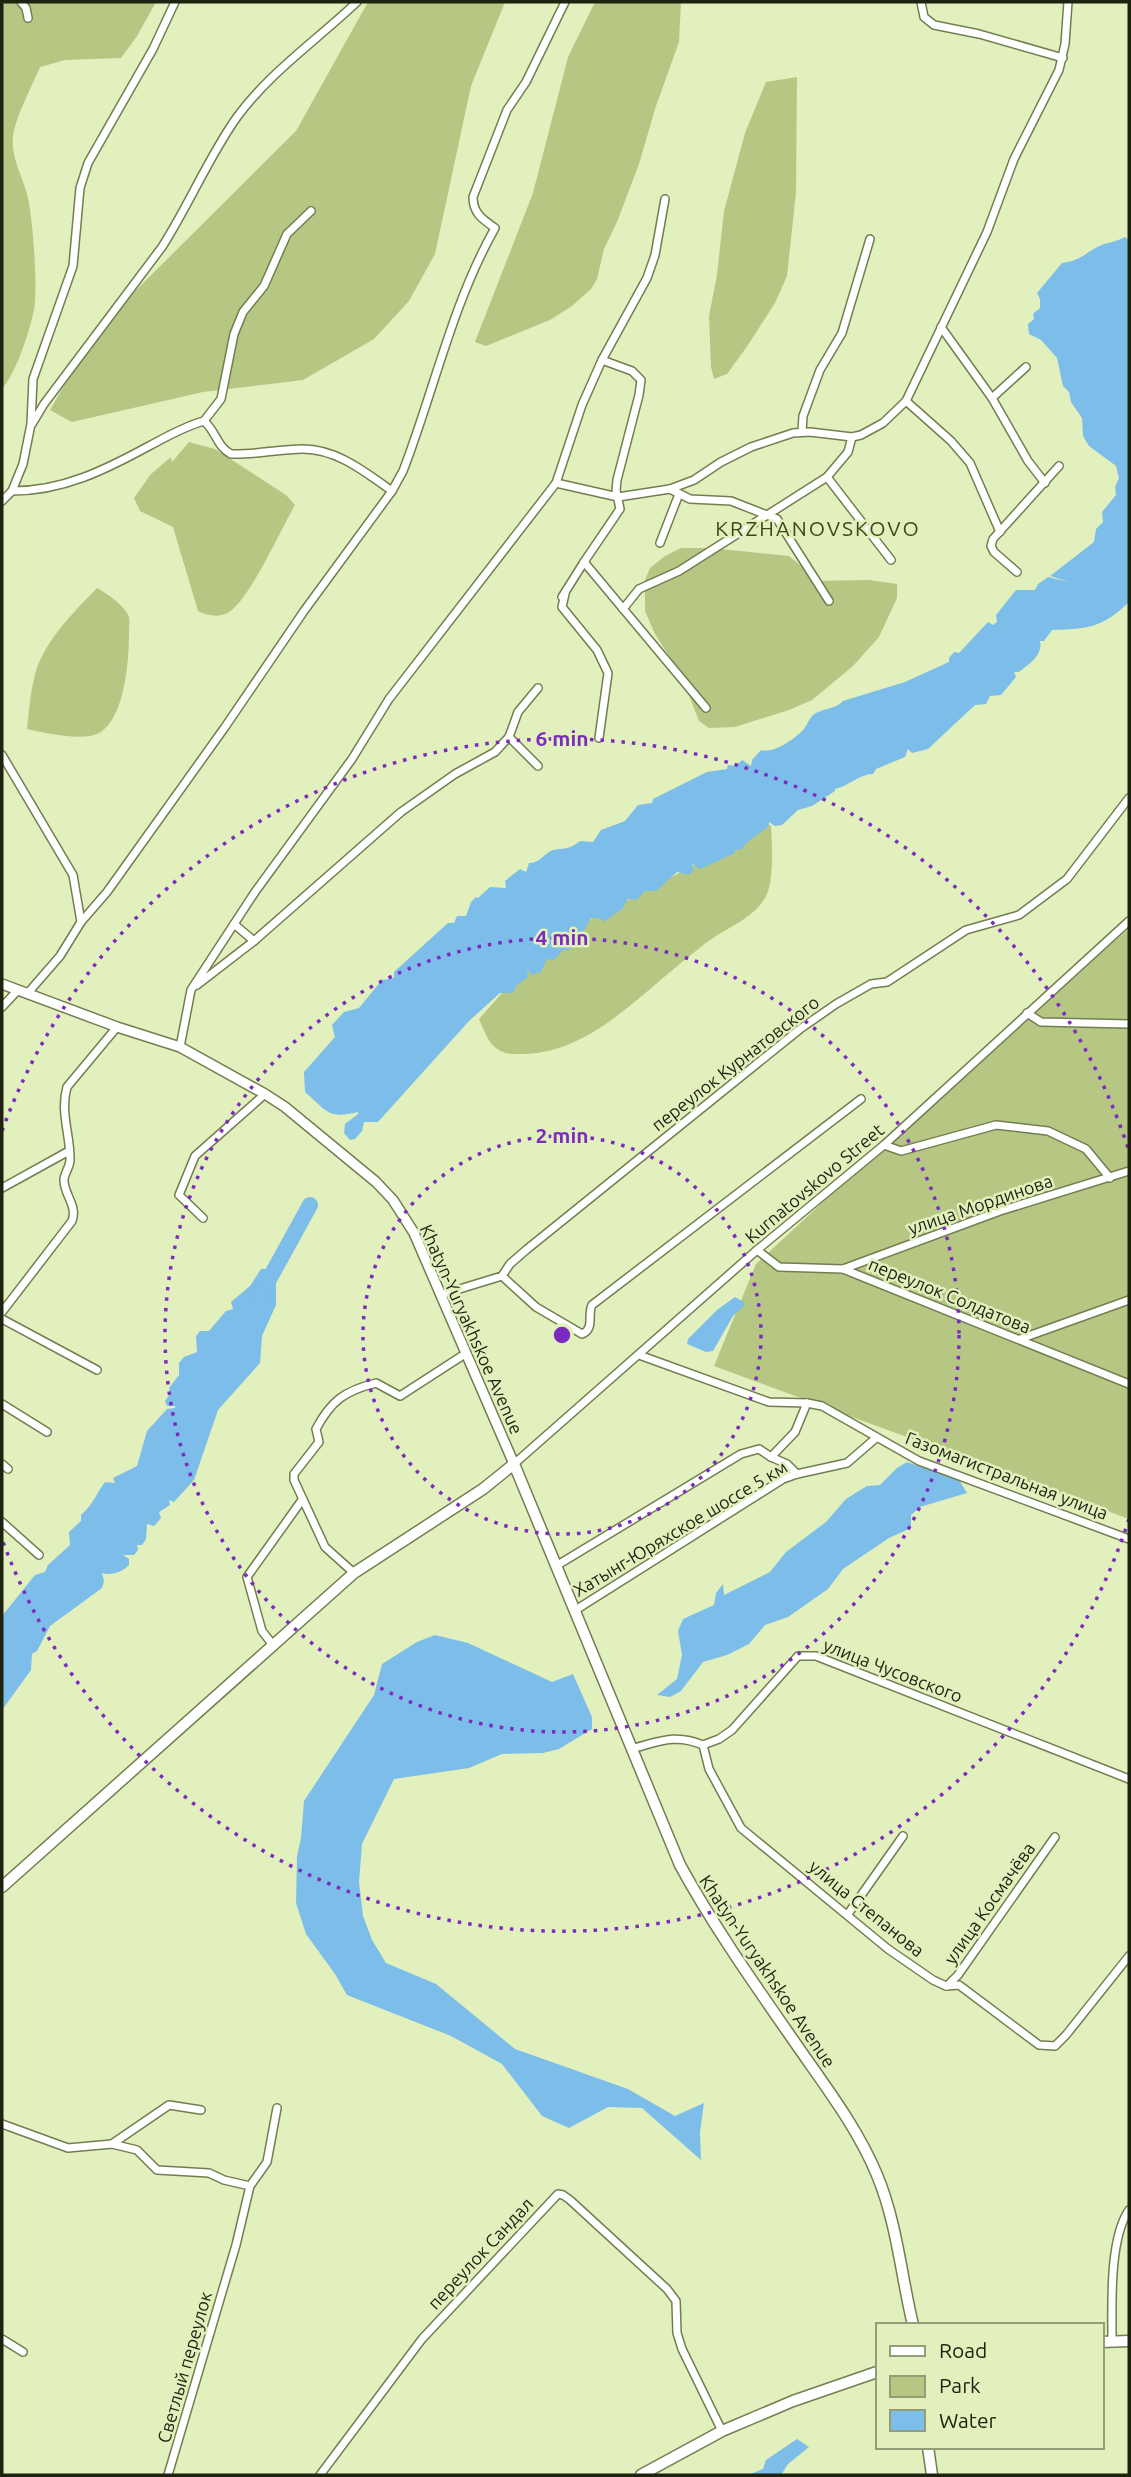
<svg xmlns="http://www.w3.org/2000/svg" width="1131" height="2477" font-family="Ubuntu,sans-serif">
<rect width="100%" height="100%" fill="#e1f0bc"/>
<g fill="#b6c784">
<path d="M2,2h154l-19,34 -16,22 -56,2 -25,7c-7,17 -26,53 -27,70 -2,23 10,39 15,61 5,24 10,88 6,112 -5,23 -17,61 -32,79z"/>
<path d="M368,2h137l-34,84 -36,168 -26,47 -35,38 -71,41 -100,12 -131,30 -22,-12 40,-70 33,-37 173,-172z"/>
<path d="M595,2h86l-2,40 -23,64 -17,58 -22,58 -13,27 -7,30 -6,10 -19,17 -22,14 -64,26 -11,-4 58,-149 35,-136z"/>
<path d="M797,77l-1,115 -9,84 -12,27 -29,45 -19,26 -13,5 -3,-12 -2,-51 8,-41 7,-64 21,-78 21,-51z"/>
<path d="M189,442l26,7 71,46 9,10c-14,24 -45,94 -66,107 -11,6 -20,4 -31,-1l-25,-84 -33,-16 -6,-13 17,-24 20,-17 1,5z"/>
<path d="M681,548h30l78,8 16,13 6,12 58,-1 28,4v14l-18,39 -26,29 -41,34 -23,10 -54,17 -26,1 -10,-7 -18,-46 -26,-41 -10,-23v-31l5,-12 15,-12z"/>
<path d="M97,588c11,6 27,17 32,29 1,4 0,12 0,17 0,25 -4,88 -32,100 -16,7 -52,-1 -70,-5 2,-17 3,-34 7,-50 7,-35 39,-66 63,-91z"/>
<path d="M771,825c1,18 3,52 -4,69 -10,22 -36,32 -54,44 -13,9 -26,20 -38,30 -44,36 -90,84 -150,86 -9,0 -19,1 -26,-4 -11,-6 -15,-20 -20,-31l68,-77z"/>
<path d="M1129,929v590l-415,-153 42,-102 274,-254z"/>
</g>
<g fill="#7dbdea">
<path d="M1125,237l4,3v362c-27,26 -41,27 -77,28l-8,11h-4c3,15 -11,23 -21,31h-5l2,5 -15,18 -11,1 -4,8 -11,1 -47,44 -16,4 -4,-4 -3,8 -29,12 -3,5c-14,0 -24,12 -38,15v2l-23,15 -14,4 -16,15 -7,1 -6,-4v4l-23,17 -5,7 -6,-1v4l-35,16 -8,-5 2,6 -5,5 -12,-3 -21,19h-11l-8,9 -9,-1 -6,10 -19,13 -3,-4h-9l-8,14 3,6 -6,6 -7,-6v9l-6,4 -3,-2 -10,11 -7,-1 -7,15 -1,-2 -9,3v-4h-3l1,6 -12,9 -3,7h-13l-31,28 -91,101h-14l-2,9 -7,8 -5,1 -6,-7 1,-9 13,-10v-2c-30,7 -30,0 -53,-20l-1,-20 31,-35 -3,-12 12,-13 15,-4 23,-28 12,-2v-6l54,-49h6l3,-7h9l5,-14 5,-5 2,1 12,-11 16,1 -1,-7 15,-12 6,3 3,-9c10,0 12,-6 20,-11 10,-6 16,1 31,-11l13,1 8,-12 24,-9 13,-16 14,-2 1,-4 54,-27 20,-3 1,-4 8,1 6,-6 9,6 1,-6 9,-10c12,4 34,-11 43,-21 3,-4 5,-10 9,-14 9,-7 22,-5 30,-14l62,-19 44,-20v-4l5,-6 5,1 29,-31 5,3 4,-3 -1,-7 20,-25h19l3,-6 10,-7 21,5 -19,-6 44,-34 2,-13 7,-7 -1,-10 14,-17 -1,-8 4,-9 -3,-12 -27,-20 -6,-10 -1,-18 -11,-16 -2,-10 -6,-6 -6,-28 -16,-18 -12,-6 -1,-10 6,-5 -1,-5 7,-6v-9l-3,-6 25,-30c22,-3 24,-12 42,-19 7,-2 14,-3 21,-7z"/>
<path d="M261,1269h4l11,11v25l-14,31 -2,27 -42,47 -24,70 -20,22 -5,-2 1,5 -11,7 2,6 -7,8 -7,-2 -1,15 -4,6h-5l1,5 -4,5h-11l6,4v6c-7,7 -17,11 -27,8l2,8 -2,7 -52,38 -13,25 -5,3 -1,16 -29,40v-94l33,-41 10,-3 3,-7 22,-20 -1,-13 12,-11v-6c12,-10 15,-21 24,-33l10,1 -2,-5 24,-12 10,-35 20,-22 8,-1v-2h-8l-2,-5 5,-7 -1,-6 10,-13v-12l5,-6 13,-5 -1,-16 4,-5h9l17,-20 7,-2 -2,-7 19,-16z"/>
<path d="M735,1297l9,5v4l-11,10 -20,35 -7,1 -19,-8 1,-5 29,-29z"/>
<path d="M907,1462l52,18 8,13 -47,14 -9,8v13l-22,10 -46,31 -15,20 -40,28 -23,8 -16,19 -22,11 -24,7 -22,29 -11,6 -13,-2 20,-16 5,-24 -4,-24 5,-12 31,-14 2,-12 7,-9 1,11 46,-23 16,-20 40,-30 20,-23 21,-13 13,-1 17,-17z"/>
<path d="M435,1635l33,8 84,39 21,-8 19,43v12l-33,20 -16,4 -41,1 -33,14 -75,11 -32,65 -3,38 4,34 9,24 14,23 50,21 79,65 113,40 47,27 29,-13 -4,29 1,28 -59,-52 -34,-1 -39,21 -27,-12 -40,-52 -51,-28 -104,-41 -12,-21 -29,-40 -10,-31 1,-47 4,-18 3,-37 70,-106 8,-31 35,-22z"/>
<path d="M797,2439l12,8 -21,17 -7,11h-33l15,-6 3,-9z"/>
</g>
<g fill="none" stroke-linecap="round" stroke-linejoin="round">
<path stroke="#7dbdea" stroke-width="16" d="M261,1294l49,-89"/>
<g stroke="#727e50" stroke-width="10">
<g id="minor">
<path d="M21,2l5,6 2,10"/>
<path d="M921,2l3,15 10,8 45,9 84,24"/>
<path d="M941,327l51,71 36,63 17,22"/>
<path d="M992,398l34,-31"/>
<path d="M906,401l45,40 19,22 30,69"/>
<path d="M204,421l17,-22 13,-65 9,-22 21,-26 23,-52 24,-23"/>
<path d="M32,424l12,-20 118,-157c27,-42 46,-89 75,-130 33,-45 80,-77 120,-115"/>
<path d="M802,432l1,-16 17,-46 22,-37 28,-94"/>
<path d="M827,477l64,83"/>
<path d="M556,483l62,14 52,-8 24,-9 27,-18 30,-15 42,-14 17,-1 42,5 9,-2 22,-12 23,-22 81,-169 27,-73 45,-89 6,-26 3,-42"/>
<path d="M670,489l20,10 41,2 46,18 52,82"/>
<path d="M12,491c51,0 93,-21 137,-45 17,-9 36,-20 55,-25 12,10 13,26 27,33 24,1 48,-5 72,-5 34,0 62,23 89,42"/>
<path d="M2,501l10,-10 11,-27 8,-40 2,-45 40,-113 7,-78 8,-25 65,-114 22,-47"/>
<path d="M660,543l19,-49"/>
<path d="M584,562l122,146"/>
<path d="M1017,572l-23,-20 -3,-6 2,-7 66,-73"/>
<path d="M565,594l-3,13 35,43 11,23 -9,65"/>
<path d="M562,597l22,-35 36,-53 -4,-19 1,-10 22,-85 2,-15 -9,-9 -30,-11"/>
<path d="M623,609l16,-20 40,-18 148,-94 21,-25 4,-15"/>
<path d="M509,737l29,29"/>
<path d="M2,755l71,120 8,47 -21,34 -33,38"/>
<path d="M81,922l26,-30 118,-165 79,-116 88,-120 11,-20c31,-80 49,-167 92,-243 -13,-9 -22,-15 -22,-31l34,-87 19,-28 39,-80"/>
<path d="M234,924l20,17"/>
<path d="M197,985l57,-44 147,-129 54,-38 40,-22 14,-15 9,-25 20,-24"/>
<path d="M2,1007l16,-17"/>
<path d="M1027,1013l14,9 88,2"/>
<path d="M180,1047l11,-57 64,-98 97,-133 37,-60 167,-216 26,-78 20,-45 45,-82 8,-23 10,-56"/>
<path d="M884,1145l17,6 95,-26 52,6 38,18 24,29"/>
<path d="M2,1188l67,-37"/>
<path d="M203,1218l-24,-23 16,-39 70,-62"/>
<path d="M757,1250l22,17 64,2 286,115"/>
<path d="M843,1269l157,-58 129,-40"/>
<path d="M502,1276l34,31 46,27c13,-5 5,-19 10,-29l269,-206"/>
<path d="M440,1295l62,-19 8,-12 16,-14 274,-221 36,-25 35,-20 16,-2 79,-52 53,-15 48,-36 62,-81"/>
<path d="M2,1312l70,-91c6,-16 -9,-27 -8,-42 1,-7 7,-14 6,-21 0,-24 -10,-46 -3,-71l50,-60"/>
<path d="M2,1319l95,51"/>
<path d="M1020,1339l109,-39"/>
<path d="M639,1355l130,47 38,1 15,3 97,55 210,78"/>
<path d="M2,1404l45,28"/>
<path d="M771,1457l16,7 10,10"/>
<path d="M2,1464l6,5"/>
<path d="M514,1464l243,-214 127,-105 245,-224"/>
<path d="M2,1522l37,33"/>
<path d="M556,1566l185,-112 18,-5 12,8 24,-25 12,-29"/>
<path d="M354,1573l-29,-26 -31,-67v-6l25,-32 -3,-13c15,-28 28,-38 60,-46l24,13 65,-42"/>
<path d="M574,1611l209,-132 14,-5 50,-11 29,-25"/>
<path d="M273,1645l-11,-14 -15,-54 55,-77"/>
<path d="M703,1745l6,24 32,59 147,121 45,31 13,6 13,-1 80,60 16,1 11,-11 63,-79"/>
<path d="M631,1749c27,-7 44,-16 72,-4l16,-6 13,-9 66,-74h18l313,123"/>
<path d="M848,1914l55,-78"/>
<path d="M947,1986l11,-11 97,-138"/>
<path d="M2,2124l66,24 44,-4 25,6 20,20 52,3 15,7 26,6 17,-24 10,-54"/>
<path d="M112,2144l57,-39 32,5"/>
<path d="M2,2339l21,13"/>
<path d="M1112,2341c0,-36 -3,-102 17,-131"/>
<path d="M168,2475l68,-230 14,-59"/>
<path d="M320,2475l102,-136 136,-145 5,1 7,5 97,89 9,12 1,32 5,16 40,82"/>
</g>
</g>
<g stroke="#727e50" stroke-width="12">
<path id="tertiary" d="M2,984l115,43 63,20 85,47 20,13 91,75 17,18 21,33 100,231"/>
</g>
<g stroke="#727e50" stroke-width="13">
<g id="secondary">
<path d="M2,1887l352,-314 129,-84 31,-25 166,401c34,62 75,120 116,179 29,42 61,83 81,131 20,48 24,100 36,150"/>
<path d="M1101,2342l28,-1"/>
<path d="M928,2447l4,28"/>
<path d="M641,2475l81,-44 71,-30 84,-29"/>
</g>
</g>
<use href="#minor" stroke="#fff" stroke-width="7"/>
<use href="#tertiary" stroke="#fff" stroke-width="9"/>
<use href="#secondary" stroke="#fff" stroke-width="10"/>
</g>
<g fill="none" stroke="#7b2cbf" stroke-width="3.5" stroke-dasharray="3.5 7">
<circle cx="562" cy="1335" r="199"/>
<circle cx="562" cy="1335" r="397"/>
<path d="M1129 1519A596 596 0 0 1 2 1539M2 1131A596 596 0 0 1 1129 1151"/>
</g>
<g text-anchor="middle" dominant-baseline="central" stroke-width="5" stroke-linejoin="round" paint-order="stroke">
<g font-size="18" fill="#1e2310" stroke="#e1f0bc">
<text transform="translate(735 1063) rotate(-38)">переулок Курнатовского</text>
<text transform="translate(814 1183) rotate(-40)">Kurnatovskovo Street</text>
<text transform="translate(980 1204) rotate(-19)">улица Мординова</text>
<text transform="translate(950 1295) rotate(22)">переулок Солдатова</text>
<text transform="translate(472 1329) rotate(66)">Khatyn-Yuryakhskoe Avenue</text>
<text transform="translate(1007 1475) rotate(21)">Газомагистральная улица</text>
<text transform="translate(680 1528) rotate(-31)">Хатынг-Юряхское шоссе 5 км</text>
<text transform="translate(893 1670) rotate(21)">улица Чусовского</text>
<text transform="translate(989 1903) rotate(-55)">улица Космачёва</text>
<text transform="translate(867 1908) rotate(39)">улица Степанова</text>
<text transform="translate(768 1971) rotate(56)">Khatyn-Yuryakhskoe Avenue</text>
<text transform="translate(480 2253) rotate(-47)">переулок Сандал</text>
<text transform="translate(184 2367) rotate(-74)">Светлый переулок</text>
</g>
<g font-size="21" letter-spacing="2" fill="#3d471a" stroke="#e1f0bc">
<text x="818" y="528">KRZHANOVSKOVO</text>
</g>
</g>
<circle cx="562" cy="1335" r="10" fill="#7b2cbf" stroke="#e1f0bc" stroke-width="3.5"/>
<g font-size="21" text-anchor="middle" font-weight="bold" fill="#7b2cbf" stroke="#e1f0bc" stroke-width="5" stroke-linejoin="round" paint-order="stroke">
<text x="562" y="746">6 min</text>
<text x="562" y="945">4 min</text>
<text x="562" y="1143">2 min</text>
</g>
<rect width="1131" height="2477" fill="none" stroke="#1e2310" stroke-width="7"/>
<rect x="876" y="2323" width="228" height="126" fill="#e1f0bc" stroke="#939e77" stroke-width="2"/>
<rect x="890" y="2346" width="35" height="10" fill="#ffffff" stroke="#939e77" stroke-width="2"/>
<text x="939" y="2358" font-size="21" fill="#1e2310">Road</text>
<rect x="890" y="2376" width="35" height="21" fill="#b6c784" stroke="#939e77" stroke-width="2"/>
<text x="939" y="2393" font-size="21" fill="#1e2310">Park</text>
<rect x="890" y="2410" width="35" height="21" fill="#7dbdea" stroke="#939e77" stroke-width="2"/>
<text x="939" y="2428" font-size="21" fill="#1e2310">Water</text>
</svg>
